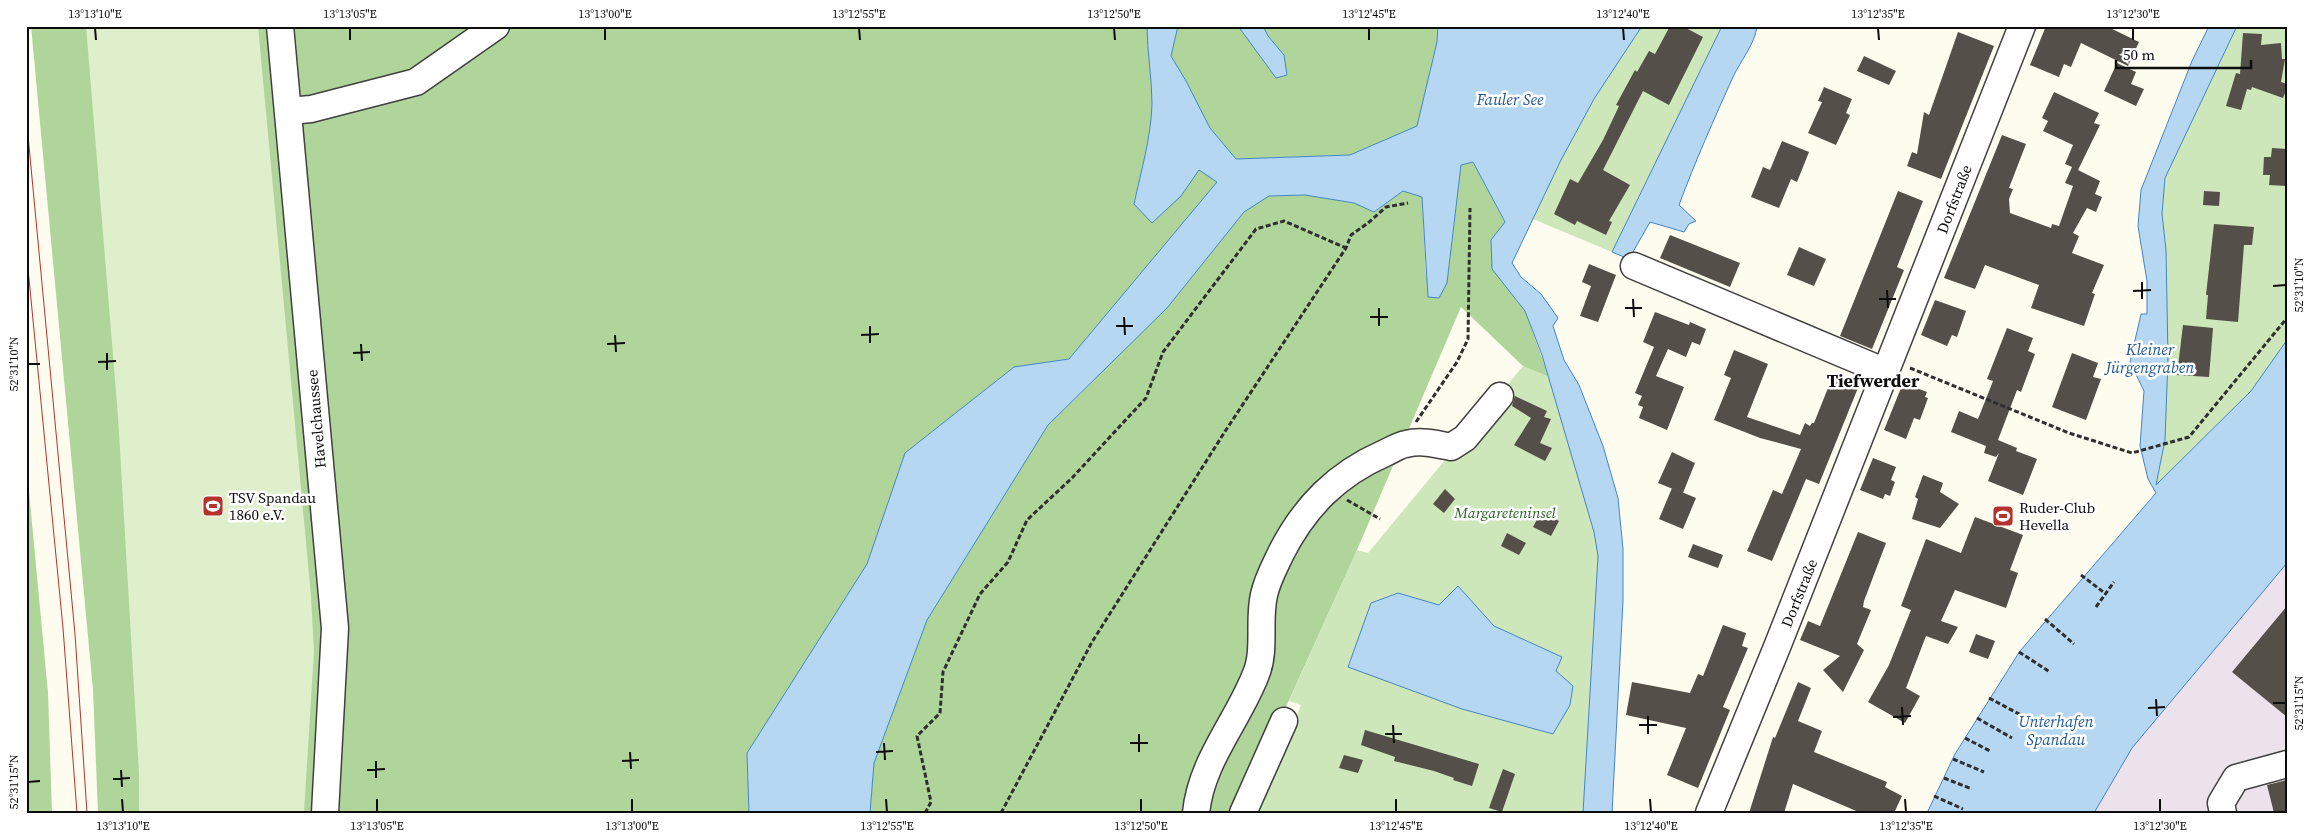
<svg xmlns="http://www.w3.org/2000/svg" width="2313" height="839" font-family="'Source Serif 4',serif">
<rect width="100%" height="100%" fill="#fefcee"/>
<path fill="#ebe2eb" d="M2287,563v250h-193l37,-65z"/>
<g fill="#cde6ba" fill-rule="evenodd">
<path d="M1642,26h80l-110,226 -79,-33 28,-59 33,-61z"/>
<path d="M2237,26h50v314l-36,51 -95,95 9,-46 1,-190 -4,-36 3,-36z"/>
<path d="M1523,366l26,11 45,155 4,24 -15,257h-324l42,-108 -12,-4 68,-151 11,3zM1458,586l36,40 68,31 -6,14 17,15 -3,19 -18,29 -90,-25 -114,-42 23,-64 27,-10 41,12z"/>
</g>
<g fill="#b0d59b">
<path d="M31,26h1116c0,26 5,52 5,78 -1,34 -11,67 -18,100l47,-8 18,-27 18,13 -148,177 -55,8 -109,86 -38,111 -120,189 2,60h-651l-5,-123z"/>
<path d="M1178,26h60l38,52 8,-23 -16,-19 -5,-10h175l-1,16 -20,84 -67,29 -114,4 -26,-31 -24,-47 -15,-25z"/>
<path d="M1473,162l32,61 -14,17 24,59 10,12 24,66 -26,-11 -62,-59 -104,243 -119,263h-368l4,-50 53,-143 121,-195 119,-117 77,-96 25,-16 36,-1 49,8 20,9 29,-21 19,6 4,79 13,22 8,-15 14,-118z"/>
<path d="M26,459l22,234 4,120h-26z"/>
</g>
<path fill="#dfeecb" d="M86,26h172l53,570 3,56 -10,161h-165v-40l-21,-357z"/>
<g fill="#b6d7f1" stroke="#4385c3">
<path d="M1147,26h31l-7,30 15,25 24,47 26,31 114,-4 67,-29 20,-84 1,-16h204l-48,73 -33,61 -49,103 9,14 20,17 17,24 -5,8 11,34 15,25 24,61 15,52 5,51v52l-11,212h-29l15,-257 -4,-24 -52,-177 -17,-44 -33,-42 -1,-29 14,-18 -32,-60 -12,3 -14,118 -8,15 -11,-1 -6,-100 -19,-6 -29,21 -20,-9 -49,-8 -36,1 -25,16 -77,96 -119,117 -121,195 -53,143 -4,50h-121l-2,-60 120,-189 38,-111 109,-86 55,-8 148,-177 -18,-12 -18,26 -29,27 -18,-19c7,-33 17,-66 18,-100 0,-26 -5,-52 -5,-78z"/>
<path d="M1238,26h25l5,10 16,19 3,20 -11,3z"/>
<path d="M1722,26h35c-2,18 -16,34 -24,51 -19,42 -38,85 -54,128l17,16 -7,3 -5,8 -34,-10 -21,37 -17,-7z"/>
<path d="M2209,26h28l-72,152 -3,36 4,36 2,108 -3,82 -9,45 95,-94 36,-51v223l-155,185 -38,65h-167l28,-59 65,-103 136,-158 -8,-14 -8,-33 4,-55 -14,-29 11,-48h6v-33l-9,-55 3,-36 51,-129z"/>
<path d="M1458,586l36,40 68,31 -6,14 17,15 -3,19 -17,29 -91,-25 -114,-42 23,-64 27,-10 41,12z"/>
</g>
<g fill="#554f4a">
<path d="M1670,26h12l21,11 -34,68 -26,-14 -40,79 27,15 -21,36 3,1 -6,13 -29,-14 -2,4 -21,-11 16,-35 8,4 25,-43 16,-34 -3,-1 19,-35 2,2 12,-21 6,3z"/>
<path d="M2046,26h60l33,16 -11,24 -47,-23 -10,24 -7,-3 -5,13 -29,-12z"/>
<path d="M1958,32l36,14 -53,133 -34,-13 5,-14 5,2 7,-42 5,3z"/>
<path d="M2243,33l19,1 -1,11 20,-2 1,16h3l-4,23 6,2v4l-4,10 -31,-11 -1,3 -4,-1 -6,21 -15,-4 10,-33 4,1z"/>
<path d="M1864,56l32,15 -7,14 -32,-14z"/>
<path d="M2117,63l19,9 -5,12 13,5 -8,17 -32,-15z"/>
<path d="M1824,87l28,12 -6,14 4,2 -14,30 -28,-12 14,-31 -4,-1z"/>
<path d="M2054,92l45,21 -5,10 6,2 -22,45 22,11 -5,13 7,3 -6,15 -9,-4 -14,25 6,3 -7,17 32,12 -12,28 3,1 -11,32 -53,-18 8,-23 -54,-20 -10,24 -31,-11 58,-143 24,9 -17,44 4,1 -4,10 1,14 41,15 1,-4 7,2 14,-40 -8,-3 7,-16 -7,-3 8,-19 -30,-14 5,-10 -6,-3z"/>
<path d="M1782,141l27,11 -12,30 -6,-3 -12,29 -28,-11 12,-30 7,3z"/>
<path d="M2272,148l15,1v37l-18,-1 1,-10h-7l1,-18h7z"/>
<path d="M1898,191l25,10 -26,66 7,3 -32,79 -32,-13z"/>
<path d="M2204,191l16,1 -1,14 -16,-1z"/>
<path d="M2214,224l40,3 -2,18h-8l-6,77 -32,-3 2,-24h-2z"/>
<path d="M1670,235l70,28 -10,24 -70,-29z"/>
<path d="M1799,247l27,12 -12,27 -27,-11z"/>
<path d="M1589,264l27,11 -18,47 -18,-6 11,-30 -9,-4z"/>
<path d="M1935,300l31,11 -9,26 -5,-2 -5,11 -26,-11z"/>
<path d="M1655,312l34,13 1,-3 16,7 -6,16 -8,-3 -6,15 -18,-8 -12,27 28,11 -17,43 -28,-12 4,-11 -5,-2 4,-9 -7,-3 19,-46 -11,-5z"/>
<path d="M2183,325l30,3 -4,49 -32,-2z"/>
<path d="M2007,328l26,10 -5,13 7,3 -14,38 -4,-2 -19,50 19,8 -1,3 21,8 -14,36 -35,-14 11,-28 -3,4 -12,-4 2,-7 -35,-14 8,-21 19,8 15,-38 -6,-2z"/>
<path d="M1734,350l34,14 -21,53 53,18 5,-12 5,3 2,-3h2l20,-50 26,10 -41,101 -13,-5 -34,82 -25,-10 26,-61 9,4 19,-45 -41,-11 -46,-18 17,-42 -7,-3z"/>
<path d="M2072,353l26,10 -5,14 8,2 -15,41 -34,-13z"/>
<path d="M1903,383l24,9 -2,5 3,1 -8,22 -6,-2 -8,21 -22,-9z"/>
<path d="M1515,396l32,15 -3,6 7,2 -11,24 12,5 -7,13 -31,-16 17,-27 -19,-12z"/>
<path d="M1672,452l23,11 -12,30 -25,-10z"/>
<path d="M1873,458l23,9 -5,13 4,2 -5,14 -5,-2 -2,5 -23,-9z"/>
<path d="M1923,475l20,8 -3,9 19,12 -19,24 -28,-9 6,-20 -3,-2z"/>
<path d="M1672,488l24,10 -13,31 -24,-10z"/>
<path d="M1445,489l10,10 -11,14 -11,-9z"/>
<path d="M1541,512l18,9 -8,15 -18,-9z"/>
<path d="M1975,517l48,18 -13,35 8,3 -12,35 -51,-18 -14,31 17,6 -10,17 -22,-8 -20,52 14,8 -15,27 -37,-21 21,-37 22,-55 -10,-4 25,-67 35,14z"/>
<path d="M1858,532l28,11 -22,58 -1,6 8,3 -14,34 7,6 -21,42 -20,-22 17,-14 -40,-16 8,-19 12,5z"/>
<path d="M1507,533l19,10 -7,12 -18,-9z"/>
<path d="M1693,544l30,11 -5,13 -30,-11z"/>
<path d="M2287,606v111l-55,-45z"/>
<path d="M1723,625l23,8 -4,13 6,2 -25,59 7,3 -32,78 -31,-13 19,-47 -60,-13 6,-33 58,11 8,-19 5,2z"/>
<path d="M1976,634l19,7 -7,18 -19,-7z"/>
<path d="M1798,682l13,6 -13,33 24,10 -8,21 73,30 -2,5 17,9 -8,17h-33l-68,-29 -9,29h-35l24,-76 2,1z"/>
<path d="M1365,730l114,34 -7,22 -19,-6 1,-2 -20,-7 -40,-10 1,-4 -34,-12z"/>
<path d="M1344,755l19,5 -5,13 -19,-5z"/>
<path d="M1503,769l12,5 -13,38 -13,-4z"/>
<path d="M2287,780v33h-13l-7,-28z"/>
</g>
<g fill="none" stroke-linecap="round" stroke-linejoin="round">
<g stroke="#404040" stroke-width="29">
<g id="minor">
<path d="M280,26l55,602 -10,185"/>
<path d="M289,111l22,-2 105,-27 80,-56"/>
<path d="M1634,266l252,106"/>
<path d="M1196,813c5,-52 42,-92 60,-139 10,-24 2,-54 8,-79 3,-15 11,-29 17,-42 24,-47 56,-79 104,-100 7,-3 14,-8 21,-9 15,-4 31,0 45,3l14,-9 35,-42"/>
<path d="M1243,813l41,-92"/>
<path d="M1709,813l68,-166 245,-621"/>
<path d="M2223,813l-2,-10 15,-25 51,-14"/>
</g>
</g>
<g stroke="#2f2f2f" stroke-width="3" stroke-dasharray="5 2.5" stroke-linecap="butt">
<path d="M1910,368l159,65 63,20 57,-16 98,-119"/>
<path d="M1416,422l41,-60 11,-23 2,-131"/>
<path d="M1347,500l33,19"/>
<path d="M2081,575l25,19"/>
<path d="M2096,607l18,-25"/>
<path d="M2045,619l29,25"/>
<path d="M2019,652l31,20"/>
<path d="M1989,698l32,17"/>
<path d="M1977,718l35,20"/>
<path d="M1965,738l25,13"/>
<path d="M1953,759l31,13"/>
<path d="M1944,778l28,11"/>
<path d="M1934,796l29,13"/>
<path d="M925,813l6,-11 -14,-66 23,-23 3,-41 37,-78 28,-32 19,-42 45,-42 74,-80 17,-46 93,-123 28,-8 62,27"/>
<path d="M1001,813l91,-171 132,-209 122,-185 5,-13 17,-12 18,-16 22,-4"/>
</g>
<use href="#minor" stroke="#fff" stroke-width="26"/>
<g stroke="#b3342f" stroke-width="1">
<path d="M26,114l49,520 12,179"/>
<path d="M26,248l37,380 14,185"/>
</g>
</g>
<path fill="none" stroke="#0d0d0d" stroke-width="2" d="M95,28l1,12M350,28v12M605,28v12M859,28l1,12M1114,28l1,12M1369,28v12M1623,28l1,12M1878,28l1,12M2133,28v12M2142,282v17M2273,286l13,-1M1887,290l1,18M2133,291l18,-1M1633,299l1,18M1879,299h17M1379,308v18M1625,308h17M1124,317l1,18M1370,317h18M870,326v17M1116,326h17M615,335l1,17M861,335l18,-1M361,344l1,17M607,344l18,-1M107,353v17M353,353l17,-1M98,362l18,-1M28,364h12M2156,699l1,17M2273,703h13M1902,707l1,18M2148,708l17,-1M1648,716v18M1893,717l18,-1M1393,725l1,18M1639,725h18M1139,734v18M1385,734h17M884,743l1,17M1130,743h18M630,752l1,17M876,752l17,-1M376,761v17M622,761l17,-1M121,770l1,17M367,770l18,-1M113,779l17,-1M28,782l12,-1M122,799l1,13M377,799v13M632,799v13M886,799l1,13M1141,799v13M1396,799v13M1650,799l1,13M1905,799l1,13M2160,799v13"/>
<defs>
<g id="stadium-square" transform="scale(1.125)"><rect x="-9" y="-9" width="18" height="18" rx="4" fill="#b3342f" stroke="#fff"/><path d="M0-5a6.5 5 0 1 0 0 10a6.5 5 0 1 0 0-10ZM-3.5-1.8h7v3.6h-7Z" fill="#fff"/></g>
</defs>
<g fill-rule="evenodd">
<use href="#stadium-square" x="213" y="506"/>
<use href="#stadium-square" x="2003" y="516"/>
</g>
<g text-anchor="middle" dominant-baseline="central" stroke-width="5" stroke-linejoin="round" paint-order="stroke">
<g font-size="15" fill="#0d0d0d" stroke="#fff">
<text transform="translate(1954 199) rotate(-69)">Dorfstraße</text>
<text transform="translate(316 419) rotate(-95)">Havelchaussee</text>
<text transform="translate(1799 593) rotate(-68)">Dorfstraße</text>
</g>
<g font-size="15" fill="#0d0d0d" stroke="#fff" text-anchor="start">
<text x="229" y="497">TSV Spandau<tspan x="229" dy="17">1860 e.V.</tspan></text>
<text x="2019" y="507">Ruder-Club<tspan x="2019" dy="17">Hevella</tspan></text>
</g>
<g font-size="15" font-style="italic" fill="#2a6022" stroke="#fff">
<text x="1505" y="512">Margareteninsel</text>
</g>
<g font-size="16" font-style="italic" fill="#1f5895" stroke="#fff">
<text x="1510" y="99">Fauler See</text>
<text x="2150" y="349">Kleiner<tspan x="2150" dy="18">Jürgengraben</tspan></text>
<text x="2056" y="721">Unterhafen<tspan x="2056" dy="18">Spandau</tspan></text>
</g>
<g font-size="18" font-weight="bold" fill="#0d0d0d" stroke="#fff">
<text x="1873" y="380">Tiefwerder</text>
</g>
</g>
<rect width="2313" height="839" fill="none" stroke="#ffffff" stroke-width="55"/>
<path d="M2116 60v8h135v-8" fill="none" stroke="#0d0d0d" stroke-width="2.5"/>
<text x="2123" y="60" font-size="15" fill="#0d0d0d" stroke="#ffffff" stroke-width="4" paint-order="stroke">50 m</text>
<rect x="28" y="28" width="2258" height="784" fill="none" stroke="#0d0d0d" stroke-width="2"/>
<g font-size="12" text-anchor="middle" fill="#0d0d0d">
<text x="95" y="18">13°13'10"E</text>
<text x="350" y="18">13°13'05"E</text>
<text x="605" y="18">13°13'00"E</text>
<text x="859" y="18">13°12'55"E</text>
<text x="1114" y="18">13°12'50"E</text>
<text x="1369" y="18">13°12'45"E</text>
<text x="1623" y="18">13°12'40"E</text>
<text x="1878" y="18">13°12'35"E</text>
<text x="2133" y="18">13°12'30"E</text>
<text transform="translate(2299 285) rotate(-90)" y="4">52°31'10"N</text>
<text transform="translate(14 364) rotate(-90)" y="4">52°31'10"N</text>
<text transform="translate(2299 703) rotate(-90)" y="4">52°31'15"N</text>
<text transform="translate(14 782) rotate(-90)" y="4">52°31'15"N</text>
<text x="123" y="830">13°13'10"E</text>
<text x="377" y="830">13°13'05"E</text>
<text x="632" y="830">13°13'00"E</text>
<text x="887" y="830">13°12'55"E</text>
<text x="1141" y="830">13°12'50"E</text>
<text x="1396" y="830">13°12'45"E</text>
<text x="1651" y="830">13°12'40"E</text>
<text x="1906" y="830">13°12'35"E</text>
<text x="2160" y="830">13°12'30"E</text>
</g>
</svg>
